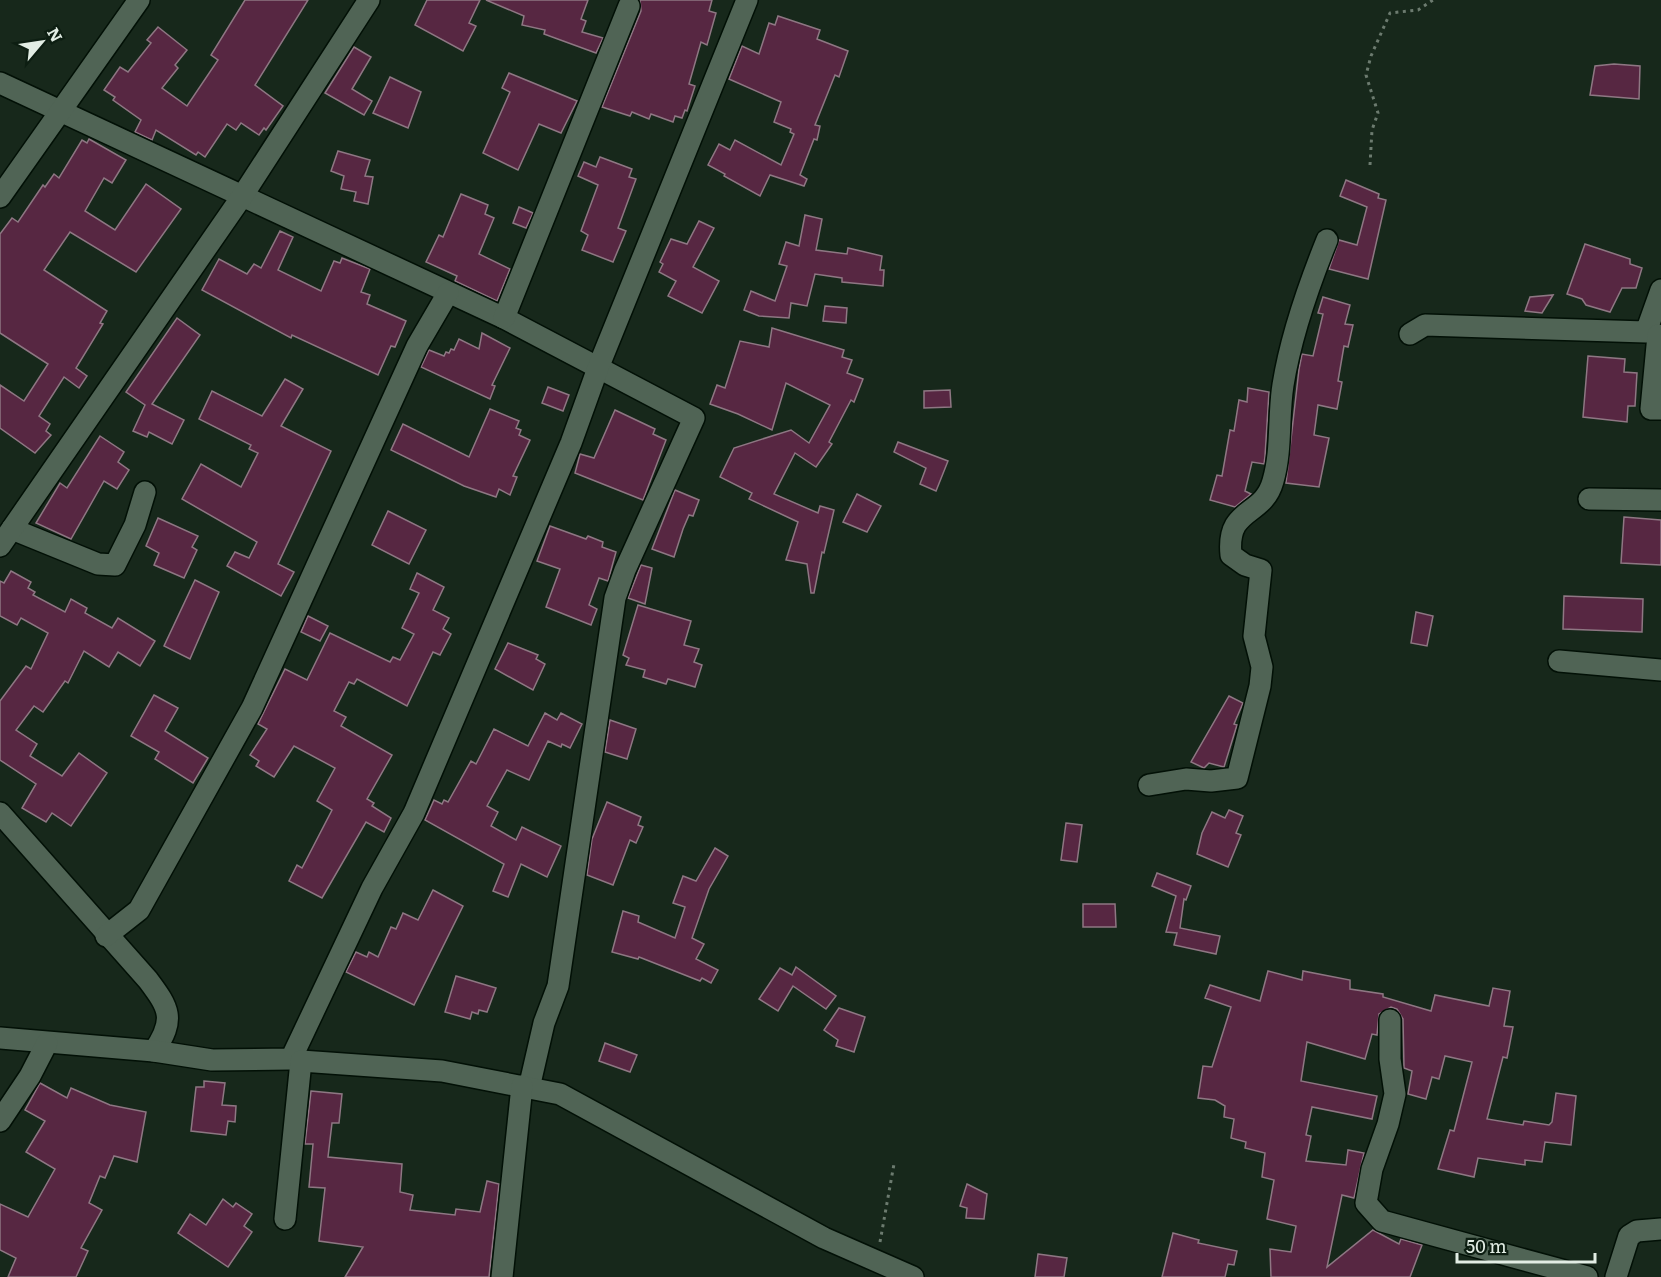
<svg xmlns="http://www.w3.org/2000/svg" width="1661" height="1277" font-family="Literata,serif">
<rect width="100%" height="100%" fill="#17281b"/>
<g fill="#572742" stroke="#8e7783" stroke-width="1.5">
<path d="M245,0h63l-53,85 28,21 -17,24 -2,-2 -5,7 -18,-12 -5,7 -9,-6 -22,33 -7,-5 -2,3 -40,-25 -4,10 -17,-8 6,-12 -28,-20 2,-3 -11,-7 16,-23 8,5 23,-29 -4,-3 11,-13 29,23 -12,15 3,3 -16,20 25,18 31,-46 -7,-5z"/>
<path d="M427,0h53l-11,23 7,3 -13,25 -48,-26z"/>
<path d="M486,0h102l-7,19 5,2 -4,11 21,6 -7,15 -52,-19 1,-4 -23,-5 2,-9z"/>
<path d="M640,0h72l-3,11 7,2 -9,32 -6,-3 -12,42 6,2 -8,25 -2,-1 -3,8 -7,-2 -2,6 -22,-8 -2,5 -17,-7 -2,4 -28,-9 39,-96z"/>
<path d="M778,16l42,14 -3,9 31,12 -9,26 -4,-2 -20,50 5,1 -3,14 -3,-1 -14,36 7,4 -3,7 -34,-11 -10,21 -36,-20 1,-2 -17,-9 11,-21 11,6 5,-10 46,25 13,-31 -4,-2 1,-3 -17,-7 7,-20 -52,-23 13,-33 17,8 10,-31 6,2z"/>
<path d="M354,47l17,10 -19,32 20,12 -8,14 -39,-22z"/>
<path d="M1614,64l26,2 -1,33 -49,-4 5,-29z"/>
<path d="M509,73l68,28 -16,32 -22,-9 -21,46 -35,-17 27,-61 -8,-4z"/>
<path d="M390,77l31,15 -13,36 -35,-15z"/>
<path d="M89,139l37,21 -14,23 -8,-5 -19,33 30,19 31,-46 35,25 -45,63 -66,-40 -26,38 63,41 -7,12 3,1 -27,44 11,8 -8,12 -15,-11 -25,39 11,8 -4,7 5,4 -16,18 -35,-25v-43l24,16 24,-37 -48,-31v-99l12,-16 6,4 25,-37 2,2 9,-13 5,4 23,-38 5,3z"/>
<path d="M338,151l32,9 -5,16 8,1 -5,27 -14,-3 2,-9 -15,-3 3,-13 -13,-5z"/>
<path d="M600,157l32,12 -3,8 7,2 -18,49 8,3 -13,31 -31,-12 6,-15 -7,-4 17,-46 -20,-9 6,-14 12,5z"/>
<path d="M1346,180l33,14 -1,4 8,2 -18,79 -39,-10 10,-29 18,5 10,-38 -27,-11z"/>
<path d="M461,194l27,11 -3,9 9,4 -15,36 31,15 -13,32 -42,-20 2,-5 -31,-14 13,-27 4,2z"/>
<path d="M519,207l14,6 -7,15 -13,-5z"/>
<path d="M805,215l17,4 -6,31 31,4 1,-6 34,8 -2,14h4l-1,16 -41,-4v-4l-27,-4 -8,32 -16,-3 -2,15 -30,-2 -15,-6 7,-19 24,10 12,-35 -8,-2 7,-22 13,4z"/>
<path d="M699,221l15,7 -21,39 26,14 -17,32 -34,-17 8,-15 -17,-9 4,-8 -3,-2 11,-23 16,5z"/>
<path d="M280,231l13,6 -15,33 43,21 13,-30 6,2 2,-5 28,11 -9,23 9,3 -3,9 39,17 -11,26 -4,-1 -13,29 -86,-40 -1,3 -89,-48 17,-31 28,15 7,-10 7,4z"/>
<path d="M1585,244l45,15v5l12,4 -6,20h-14l-12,24 -24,-7 -4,-6 -15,-5z"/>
<path d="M1553,295l-11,18 -17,-2 5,-14z"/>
<path d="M1323,297l27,8 -5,19 8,1 -5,22 -4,-1 -6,35 4,1 -5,27 -19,-4 -4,30 15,3 -10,49 -33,-4 13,-114 3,-15 11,2 10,-42 -5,-1z"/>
<path d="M825,306l22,2 -1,15 -23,-2z"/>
<path d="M177,318l23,17 -48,69 32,16 -12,24 -23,-12 -2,5 -14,-6 12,-26 -19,-13z"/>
<path d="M772,328l72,22 -2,7 10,3 -5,13 16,6 -9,23 -3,-2 -22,42 3,2 -16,23 -21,-14 -21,41 44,19 2,-7 14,4 -10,43 -2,-1 -8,41h-3l-4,-29 -21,-4 12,-38 -49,-23 3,-6 -32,-16 14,-29 57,-18 18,13 21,-38 -44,-22 -14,47 -34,-16 -28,-10 7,-19 8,3 15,-47 29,6z"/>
<path d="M482,333l28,15 -18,37 3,1 -5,13 -69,-32 8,-17 15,6 2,-4 3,1 2,-4 3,1 5,-11 20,10z"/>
<path d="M1588,356l37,3 -1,13 13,1 -2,33h-7l-1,16 -44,-5z"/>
<path d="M285,379l18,10 -22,37 50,25 -53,113 16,8 -13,24 -54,-30 8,-14 14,6 8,-16 -75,-43 19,-35 40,23 17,-34 -9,-4 2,-4 -52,-26 13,-28 50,25z"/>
<path d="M548,387l21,8 -6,16 -21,-8z"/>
<path d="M1248,388l21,4 -4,64 -1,8 -12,-2 -7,29 6,3 -16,13 -25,-7 7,-25 5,1 8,-46 4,1 5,-31 8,2z"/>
<path d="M950,390l1,17 -27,1v-17z"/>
<path d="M490,409l29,12 -3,7 5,2 -2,5 11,5 -17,36 4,1 -7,18 -11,-6 -3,8 -32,-11 -73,-36 12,-26 66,33z"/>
<path d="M615,410l40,19 -2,5 13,6 -23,60 -68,-27 5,-19 14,4z"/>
<path d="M100,436l24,16 -6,10 11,8 -12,19 -13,-8 -33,58 -35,-16 24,-40 7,5z"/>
<path d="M898,442l50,19 -12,30 -16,-7 6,-16 -32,-16z"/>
<path d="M675,490l24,10 -6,16 -4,-1 -6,14 -9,28 -22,-8z"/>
<path d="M857,494l24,12 -14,26 -24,-10z"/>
<path d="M388,511l38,19 -17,34 -37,-19z"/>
<path d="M1624,517l37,3v45l-40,-2z"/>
<path d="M158,518l40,18 -6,11 5,3 -13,28 -30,-13 5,-12 -13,-7z"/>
<path d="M550,526l36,13 2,-3 15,6 -1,5 14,5 -8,29 -9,-3 -10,27 8,4 -6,16 -45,-18 14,-38 -23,-8z"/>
<path d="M641,565l11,3 -7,36 -17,-6z"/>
<path d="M11,571l20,11 -3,6 7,4 -2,3 32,17 6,-13 16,9 -2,5 27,15 6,-10 37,23 -15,25 -22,-14 -9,15 -25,-16 -16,32 -3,-2 -22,31 -9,-6 -18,24 21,14 -7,12 32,20 17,-23 28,20 -36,53 -19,-13 -6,9 -24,-14 14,-24 -36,-24v-59l26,-35 5,3 17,-36 -27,-15 -4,7 -17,-9v-35l4,2z"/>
<path d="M417,573l27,14 -11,23 16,8 -6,11 8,5 -11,21 -7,-3 -26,54 -50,-27 -3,5 -5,-2 -15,29 12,6 -5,9 51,29 -25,44 7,4 -2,3 19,12 -7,14 -18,-10 -44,76 -33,-17 8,-16 5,3 30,-58 -15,-9 18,-33 -41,-22 -20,31 -18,-11 3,-5 -9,-6 17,-26 -9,-5 27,-55 22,11 23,-47 60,29 3,-5 7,3 14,-26 -12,-6 17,-35 -9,-4z"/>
<path d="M195,580l24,12 -29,67 -26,-13z"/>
<path d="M1564,596l79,3 -1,33 -79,-3z"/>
<path d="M638,605l53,16 -7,24 15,4 -5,13 8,3 -7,22 -27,-8 -2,5 -23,-7 2,-7 -19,-5 3,-7 -6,-3z"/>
<path d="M1416,612l17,4 -6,30 -16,-3z"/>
<path d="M308,616l20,10 -8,15 -19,-9z"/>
<path d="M508,643l30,12 -2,4 9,5 -12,26 -38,-21z"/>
<path d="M154,695l24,13 -13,23 43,27 -15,25 -38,-24 4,-7 -28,-16z"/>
<path d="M1229,696l14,7 -9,21 3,1 -13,42 -15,-4 -5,5 -13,-6z"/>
<path d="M545,713l12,7 4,-7 21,11 -12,24 -8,-4 -1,3 -13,-6 -19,39 -22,-10 -20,36 11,6 -7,14 25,14 6,-13 39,19 -14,31 -26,-13 -13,33 -15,-6 11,-27 -79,-44 9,-20 8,4 2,-4 4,2 23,-41 5,3 18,-35 34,17z"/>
<path d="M610,720l26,9 -9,30 -22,-7z"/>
<path d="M607,802l34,15 -3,8 5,2 -7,16 -6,-3 -17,45 -26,-10 5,-36z"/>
<path d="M1229,810l14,6 -7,17 5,2 -13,32 -31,-13 5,-21 10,-21 13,6z"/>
<path d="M1066,823l16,2 -5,37 -16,-2z"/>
<path d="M715,848l13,8 -19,33 -17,49 12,6 -8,15 22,11 -7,13 -9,-5 -2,3 -61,-24 -1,2 -26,-7 11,-41 16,5 -1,6 37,16 10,-31 -12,-4 10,-27 13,5z"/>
<path d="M1157,873l34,13 -5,14 -2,-1 -4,29 40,8 -4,18 -42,-9 3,-12 -11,-1 10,-36 -24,-10z"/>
<path d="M433,890l30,16 -49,99 -68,-33 10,-20 11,5 2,-5 9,5 13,-30 5,2 7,-16 15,7z"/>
<path d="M1083,904h32l1,23h-33z"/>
<path d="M796,967l40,29 -10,13 -33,-23 -15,25 -19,-12 21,-31 12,7z"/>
<path d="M1268,971l34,9 1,-9 47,9v9l33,5v3l48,14 4,-16 54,11 4,-18 17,3 -6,35 9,1 -6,31 -4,-1 -16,62 36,6 1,-4 25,4 3,-3 4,-29 20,3 -5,49 -26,-3 -3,20 -17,-2v5l-47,-7 -4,19 -36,-8 12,-39 4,1 18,-69 -27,-6 -6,23 -7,-2 -6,22 -18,-5 4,-23 -8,-3 -1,-49 -6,-10 -6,-2 -12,7 -2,21 -5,-1 -7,25 -58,-17 -6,39 76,15 -5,23 -60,-12 -6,28 5,1 -5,25 40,4 2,-15 16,3 -10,45 -12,-3 -15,72 46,-37 26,14 2,-5 21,6 -12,32h-139l-1,-28 21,3 5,-26 -29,-7 7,-39 -12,-3 3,-24 -20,-5 1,-6 -15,-4 3,-19 -10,-2 1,-11 -10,-6 -17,-2 5,-32 9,1 19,-60 -26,-9 5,-13 50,16z"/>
<path d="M456,976l40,12 -9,24 -8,-2 -1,4 -6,-2 -2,7 -25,-7z"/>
<path d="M839,1008l26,9 -11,35 -18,-6 2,-6 -14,-10z"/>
<path d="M605,1043l32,12 -7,17 -31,-11z"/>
<path d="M204,1081l21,2 -3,22 14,1 -1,16 -7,-1 -2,14 -35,-4 5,-44h8z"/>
<path d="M40,1083l27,15 4,-10 39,17 36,7 -9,50 -23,-6 -9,22 -5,-2 -11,27 13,7 -21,38 7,3 -12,26h-68l8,-19 -16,-8v-46l28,13 27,-48 -29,-17 19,-31 -20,-11z"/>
<path d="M311,1091l31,3 -3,29h-7l-4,34 74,7 -2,28 13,3 -3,15 45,5 1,-6 24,3 7,-31 12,3 -10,93h-144l18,-30 -44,-6 6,-53 -16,-1 4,-43h-8z"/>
<path d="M967,1184l20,10 -3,25 -18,-1 1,-10 -7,-2z"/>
<path d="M223,1199l10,8 3,-4 16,11 -8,12 8,6 -24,35 -50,-34 12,-19 16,11z"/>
<path d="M1173,1233l26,7 -1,3 39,8 -3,14 -6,-1 -3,13h-63z"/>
<path d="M1038,1254l29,4 -3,19h-29z"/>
</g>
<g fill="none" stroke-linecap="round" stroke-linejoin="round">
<g stroke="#021006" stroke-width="24">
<g id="minor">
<path d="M0,83l504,235 190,100 -69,152 -10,28 -57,388 -14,37 -15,65"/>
<path d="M0,197l139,-197"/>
<path d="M504,318l125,-312"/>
<path d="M1410,334l15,-9 221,7 15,-42"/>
<path d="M1658,335l-7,74h10"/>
<path d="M1589,499l72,1"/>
<path d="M12,529l86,35 17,1 20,-40 10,-33"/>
<path d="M0,546l243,-351 126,-195"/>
<path d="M1559,661l102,9"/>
<path d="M1149,785l37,-6 25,2 26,-3 23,-92 2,-19 -8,-31 7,-66 -16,-5 -14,-10c-5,-49 32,-37 42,-74 9,-31 5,-65 10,-96 8,-50 25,-98 44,-145"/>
<path d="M0,813l148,167c21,28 28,39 6,71"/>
<path d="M106,936l33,-26 113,-202 165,-362 31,-53"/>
<path d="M1390,1020v39l5,35 -7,30 -16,45 -6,34 16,18 205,56"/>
<path d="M0,1038l154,13 58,9 79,-1 81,-171 42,-75 157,-370 27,-75 149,-368"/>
<path d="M0,1121l30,-45 17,-33"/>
<path d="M285,1219l16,-158 141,10 118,23 264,144 89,39"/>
<path d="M502,1277l20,-191"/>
<path d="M1616,1277l13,-41 8,-5 24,-2"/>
</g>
</g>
<g stroke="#6c7b6f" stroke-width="3" stroke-dasharray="3 4.5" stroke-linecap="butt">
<path d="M1370,165l2,-35 6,-17 -12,-38 5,-19 19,-43 28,-3 15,-10"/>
<path d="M880,1242l14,-78"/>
</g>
<use href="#minor" stroke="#506455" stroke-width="21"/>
</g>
<g transform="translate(42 42) rotate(61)" stroke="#0d1e12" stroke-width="4.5" paint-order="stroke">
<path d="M0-4.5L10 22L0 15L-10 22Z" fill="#e2ede4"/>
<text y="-9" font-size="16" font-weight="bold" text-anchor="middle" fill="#e2ede4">N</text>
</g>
<path d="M1457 1253v9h138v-9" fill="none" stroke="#e2ede4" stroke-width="3"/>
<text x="1466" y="1253" font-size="18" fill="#e2ede4" stroke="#0d1e12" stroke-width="4.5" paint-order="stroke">50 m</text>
</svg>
